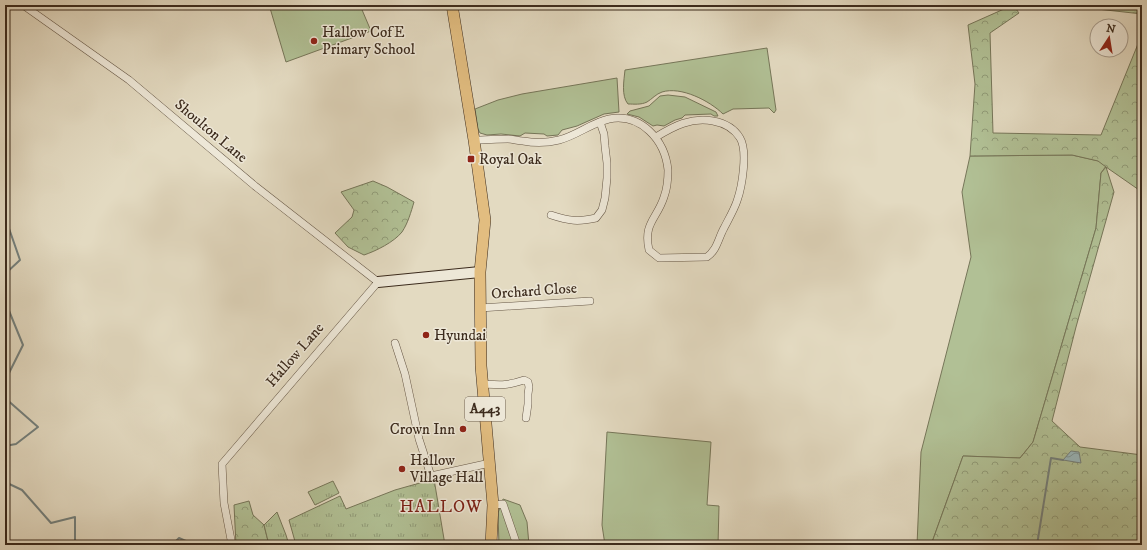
<svg xmlns="http://www.w3.org/2000/svg" width="1147" height="550" font-family="'IM FELL DW Pica',serif">
<defs>
<pattern id="forest-crowns" width="20" height="18" patternUnits="userSpaceOnUse"><rect width="20" height="18" fill="#b1c095"/><path d="M2 6a3 3 0 1 1 6 0M12 15a3 3 0 1 1 6 0" fill="none" stroke="#919c79"/></pattern>
<pattern id="park-tufts" width="24" height="20" patternUnits="userSpaceOnUse"><rect width="24" height="20" fill="#b1c095"/><path d="M3 7l-1-3M5 7V3M7 7l1-3M15 17l-1-3M17 17v-4M19 17l1-3" fill="none" stroke="#919c79"/></pattern>
<pattern id="water-waves" width="16" height="10" patternUnits="userSpaceOnUse"><rect width="16" height="10" fill="#9ab8bd"/><path d="M0 5q4-4 8 0t8 0" fill="none" stroke="#7f9699"/></pattern>
</defs>
<rect width="100%" height="100%" fill="#e3dac1"/>
<filter id="stains"><feTurbulence type="fractalNoise" baseFrequency=".005" numOctaves="4"/><feColorMatrix values="0 0 0 0 .2 0 0 0 0 .09 0 0 0 0 .02 0 0 0 .5 -.17"/></filter>
<radialGradient id="worn" r=".72"><stop offset=".6" stop-color="#630" stop-opacity="0"/><stop offset="1" stop-color="#630" stop-opacity=".3"/></radialGradient>
<g fill="#b1c095" stroke="#767659">
<path d="M281,5h79l11,26 -85,31 -16,-54z"/>
<path d="M767,48l9,62 -2,3 -5,-5 -36,1 -10,5c-13,-13 -42,-28 -61,-22 -6,2 -10,7 -15,10 -6,3 -13,2 -19,2 -7,-8 -4,-24 -3,-34z"/>
<path d="M617,78l2,34 -15,2 -27,12 -15,4 -4,5 -11,1 -3,-2 -19,-1 -5,3 -19,-2 -14,1 -7,-2 -2,-4 -3,-20 23,-9 24,-6z"/>
<path d="M668,95l17,2 31,15 2,4h-4l-3,-2 -26,1 -3,3 -7,2 -11,6 -7,-1 -4,1 -14,-9 -12,-3 3,-3 19,-5 11,-10z"/>
<path d="M1072,155l27,6 7,5 -5,7 -5,55 -63,214 -13,16 -57,-2 -32,89h-14l4,-93 50,-195 -9,-65 8,-36z"/>
<path d="M607,432l104,10 -4,63 12,1 -1,39h-113l-3,-20z"/>
<path d="M503,499l17,6 7,17 2,23h-30l-1,-32z"/>
</g>
<g fill="url(#forest-crowns)" stroke="#767659">
<path d="M1013,5l6,8 -29,20 3,100 108,2 41,-101v158l-36,-25 8,25 -38,135 -24,94 28,26 62,8v90h-211l32,-89 57,2 13,-16 63,-214 5,-55 5,-6 -8,-6 -26,-6 -102,1 5,-72 -7,-59z"/>
<path d="M1090,5h52v9l-54,-6z"/>
<path d="M373,181l14,6 27,15c-3,10 -6,21 -12,30 -8,10 -26,19 -38,23l-16,-8 -13,-14 17,-16 2,-7 -13,-18z"/>
<path d="M249,501l4,14 11,10 5,20h-33l-2,-40z"/>
</g>
<g fill="url(#park-tufts)" stroke="#767659">
<path d="M434,479l11,66h-149l-7,-25 51,-24 6,13 49,-19z"/>
<path d="M333,481l6,12 -24,12 -7,-13z"/>
<path d="M277,512l9,23 3,10h-20l-5,-20z"/>
</g>
<path fill="url(#water-waves)" stroke="#74807d" d="M1071,451l8,1 2,11 -18,-3z"/>
<g fill="none" stroke-linecap="round" stroke-linejoin="round">
<g stroke="#74807d" stroke-width="2">
<path d="M5,217l15,43 -15,14"/>
<path d="M5,301l18,44 -18,36"/>
<path d="M5,398l33,29 -22,17 -11,2"/>
<path d="M5,482l17,8 29,33 24,-6v28"/>
<path d="M172,545l7,-7 16,7"/>
<path d="M1037,545l14,-87 12,2"/>
</g>
<g stroke="#665746" stroke-width="8">
<g id="street">
<path d="M23,5l106,75 126,106 123,96 -156,182 2,39 8,42"/>
<path d="M474,140c11,0 23,-1 34,-1 5,0 10,2 15,2 11,2 24,2 36,-1 17,-4 32,-17 50,-21 32,-6 56,21 59,51 0,8 -1,19 -4,27 -7,22 -21,26 -15,53l10,8 48,-1c10,-7 11,-18 17,-29 4,-8 10,-18 13,-27 5,-14 11,-50 3,-63 -6,-10 -16,-15 -27,-17 -22,-4 -39,5 -57,16"/>
<path d="M551,215c18,6 27,7 45,3l6,-8 3,-12 2,-20v-15l-2,-17 -1,-12 -4,-12"/>
<path d="M480,308l110,-7"/>
<path d="M395,343l10,31 14,65 12,37 59,-13"/>
<path d="M482,384c19,1 24,2 42,-4l4,2 1,5 -1,7v10l-2,14"/>
<path d="M493,505l10,-1 14,41"/>
</g>
</g>
<g stroke="#3c2b1d" stroke-width="12">
<path id="secondary" d="M378,282l102,-10"/>
</g>
<g stroke="#3c2b1d" stroke-width="12">
<path id="primary" d="M452,5l22,135 11,80 -5,52 1,94 12,139 -2,40"/>
</g>
<use href="#street" stroke="#ede7d7" stroke-width="7"/>
<use href="#secondary" stroke="#ede7d7" stroke-width="10"/>
<use href="#primary" stroke="#e2bd80" stroke-width="11"/>
</g>
<g fill="#8f2418" stroke="#ede7d7" stroke-width="1.5">
<circle cx="314" cy="41" r="4"/>
<rect x="467" y="155" width="8" height="8" rx="2"/>
<circle cx="426" cy="335" r="4"/>
<circle cx="463" cy="429" r="4"/>
<circle cx="402" cy="469" r="4"/>
</g>
<g text-anchor="middle" dominant-baseline="central" stroke-width="3" stroke-linejoin="round" paint-order="stroke">
<rect fill="#ede7d7" stroke="#716355" stroke-width="1" x="465" y="397" width="40" height="24" rx="3"/>
<g font-size="14" font-weight="bold" fill="#3c2b1d">
<text x="485" y="409">A443</text>
</g>
<g font-size="15" fill="#3c2b1d" stroke="#ede7d7" text-anchor="start">
<text x="322" y="32">Hallow CofE<tspan x="322" dy="17">Primary School</tspan></text>
<text x="479" y="159">Royal Oak</text>
<text x="434" y="335">Hyundai</text>
<text x="455" y="429" text-anchor="end">Crown Inn</text>
<text x="410" y="460">Hallow<tspan x="410" dy="17">Village Hall</tspan></text>
</g>
<g font-size="15" fill="#3c2b1d" stroke="#ede7d7">
<text transform="translate(211 131) rotate(40)">Shoulton Lane</text>
<text transform="translate(534 291) rotate(-4)">Orchard Close</text>
<text transform="translate(295 355) rotate(-49)">Hallow Lane</text>
</g>
<g font-size="17" letter-spacing="1" fill="#7a1f14" stroke="#ede7d7">
<text x="441" y="507">HALLOW</text>
</g>
</g>
<rect width="1147" height="550" fill="none" stroke="#e3dac1" stroke-width="20"/>
<rect x="6" y="6" width="1135" height="538" fill="none" stroke="#3c2b1d" stroke-width="2"/>
<rect x="10" y="10" width="1127" height="530" fill="none" stroke="#3c2b1d"/>
<g transform="translate(1109 38) rotate(12)"><circle r="19" fill="#ede7d7" stroke="#a69c8d"/>
<path d="M0-3L7 15L0 10L-7 15Z" fill="#8f2418"/>
<text y="-6" font-size="11" font-weight="bold" text-anchor="middle" fill="#3c2b1d">N</text>
</g>
<rect width="100%" height="100%" filter="url(#stains)"/>
<rect width="100%" height="100%" fill="url(#worn)"/>
</svg>
